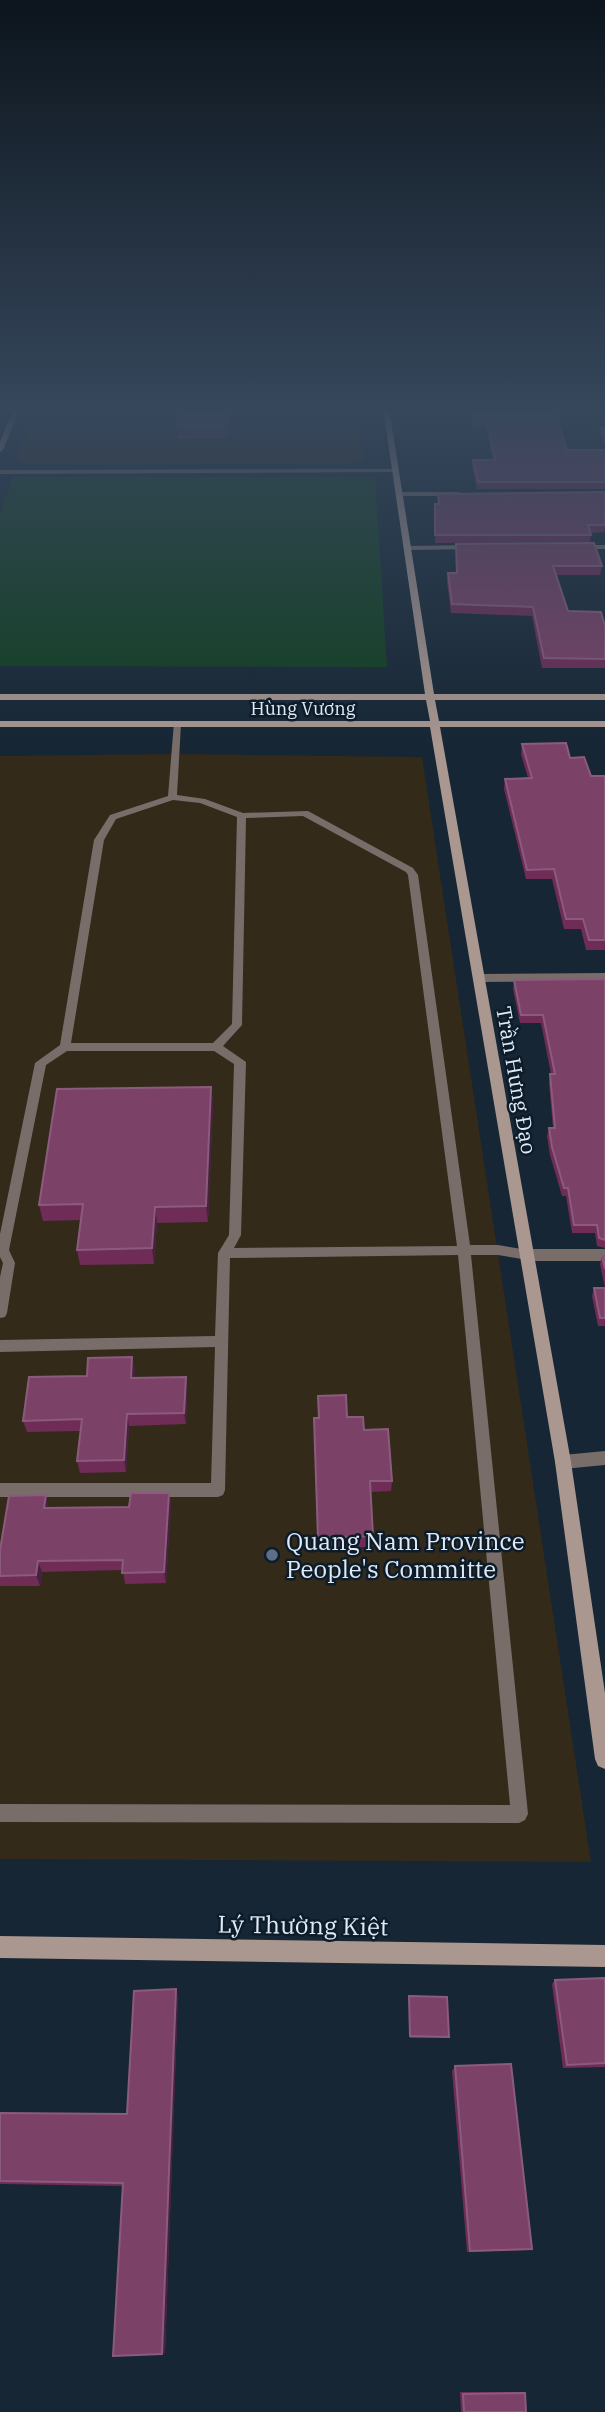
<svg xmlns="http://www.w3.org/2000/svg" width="605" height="2412" font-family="'IBM Plex Serif',serif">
<rect width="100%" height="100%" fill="#162634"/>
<g fill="#332a1a">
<path d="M38,408h318l8,52 -11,4h-330l-7,-7z"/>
<path d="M175,754l247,3 169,1105 -591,-3v-1103z"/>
</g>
<path fill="#113f1e" d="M17,477h358l12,190 -387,-1v-153l13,-35z"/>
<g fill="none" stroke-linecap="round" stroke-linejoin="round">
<path fill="#786d69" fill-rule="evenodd" d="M174,722l7,2 -4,71 28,4 38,14 65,-2 105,57 5,7 52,370h28l30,5 4,2 2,3 -2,3 -4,2 -30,-5h-27l57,559 -3,6 -6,3 -519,-1v-18l510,1 -52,-550 -228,3 -5,232 -2,5 -5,2h-218v-14h211l4,-136 -215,5v-12l215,-4 3,-83 11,-18 5,-171 -20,-13h-147l-21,14 -37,185 6,13 -8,50 -2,4 -5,1v-41l3,-14 -3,-6v-23l35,-171 25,-18 34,-205 16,-25 58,-19zM173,800l27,3 37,14 -5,207 -19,19h-142l33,-203 12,-21zM303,816l103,56 2,3 49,371 -223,2 7,-13 5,-173 -23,-16 19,-21 4,-207z"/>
<g fill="#786d69" fill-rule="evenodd">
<path d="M398,469l-2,3 -396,2v-4z"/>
<path d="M396,492h62l4,2 -4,2h-59z"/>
<path d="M473,545h3v4l-68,1 -4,-2 4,-2z"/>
<rect x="574" y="545" width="31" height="4"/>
<path d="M605,973v8l-126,1 -6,-4 6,-4z"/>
<path d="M528,1249h77v12h-77l-5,-2 -2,-4 2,-4z"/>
<path d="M605,1451v14l-42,4 -6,-2 -2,-5 2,-5 6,-2z"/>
</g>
<g fill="#a99790" fill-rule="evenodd">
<path d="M14,408h6l-17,42 -3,2v-10z"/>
<path d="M383,408h6l45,286h171v6h-170l4,21h166v6h-165l131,735 34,231v76l-7,-3 -3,-7 -40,-297 -125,-735h-430v-6h430l-4,-21h-426v-6h425z"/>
<path d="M0,1936l605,9v22l-605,-9z"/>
</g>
</g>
<g fill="#6f2c56">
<path d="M229,408l-1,30 -50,1 -1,-13z"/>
<path d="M468,408h86l13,42h38v39h-128l-5,-22 1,-7h20l-7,-32h-12z"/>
<path d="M601,428h4v16l-5,-9z"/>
<path d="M605,492v40l-14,1 -1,9 -155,1v-32l3,-7v-10z"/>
<path d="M456,544l146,22 -2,9h-44l12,36 37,15v42h-63l-10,-52 -81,-3 -4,-31 1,-9h8z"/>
<path d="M522,744l48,14 21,18h14v174h-19l-5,-21h-17l-12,-50h-26l-22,-90 1,-10 23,-1 -7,-24z"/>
<path d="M605,979v269l-8,-2 -2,-13h-23l-6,-37h-4l-12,-41 -3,-19 2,-8h4l-4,-45 1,-9h1l-10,-51h-21l-7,-34 1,-9z"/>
<path d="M211,1087l2,16 -5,119 -51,1 -3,41 -74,1 -3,-15 4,-30 -38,1 -4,-16z"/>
<path d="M605,1255v71h-7l-6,-30 2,-8h11l-5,-24 2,-8z"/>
<path d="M135,1369l-1,9 52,-1 1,11 -1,36 -57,2 -3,46 -46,1 -3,-12 3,-30 -53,1 -4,-11 64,-45z"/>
<path d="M318,1396l46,34 28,51 -1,10 -21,1 3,44 -1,11 -54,1 -4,-119 5,-11z"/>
<path d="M169,1493l2,11 -5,79 -41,1 -2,-14 -81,2 -2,14h-40v-36l49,-43v1l80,-1z"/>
<path d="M605,1978v89l-42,1 -11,-84 3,-4z"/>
<path d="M178,1996l-13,357 -42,-167 -123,-2v-71l127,1z"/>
<path d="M409,1996l40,41 -1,1h-38z"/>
<path d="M455,2066l77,183 -5,1 -60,2 -15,-181z"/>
<path d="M460,2392h60l5,1 1,19h-65z"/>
</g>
<g fill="#472141">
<path d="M228,408l1,1 -1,29 -1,-12z"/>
<path d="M211,1087l2,16 -5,119 -2,-16z"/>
<path d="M155,1207l2,16 -3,41 -2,-16z"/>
<path d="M132,1357l3,12 -2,21 -2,-12z"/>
<path d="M186,1377l1,11 -1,36 -2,-11z"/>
<path d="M127,1414l2,12 -3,46 -2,-12z"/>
<path d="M169,1493l2,11 -5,79 -2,-11z"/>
<path d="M46,1495l3,12 -2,12 -3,-11z"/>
<path d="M38,1561l4,11 -2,14 -4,-11z"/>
<path d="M176,1989l2,7 -13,357 -3,1z"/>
</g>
<g fill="#7c4167" stroke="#8b5b7d" stroke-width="2">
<path d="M179,408h49l-1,18h-50z"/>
<path d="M470,408h84l13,42h38v32h-127l-5,-22h22l-8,-39h-13z"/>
<path d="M601,428h4v8z"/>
<path d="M605,492v33h-17l3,10h-156v-31h4l-1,-10z"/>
<path d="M594,543l8,23h-49l15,45 33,1 4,14v33l-61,-1 -11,-51 -81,-3 -4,-31h9l-1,-29z"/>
<path d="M566,743l4,15 14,-1 7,19h14v164h-16l-6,-21h-17l-12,-50 -27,1 -22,-91 27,-1 -10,-34z"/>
<path d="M605,979v261l-6,-2 -2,-13h-23l-6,-37h-4l-12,-41 -3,-19h6l-5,-54h5l-12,-59h-22l-7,-35z"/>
<path d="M211,1087l-5,119 -51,1 -3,41 -75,2 6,-46 -44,1 18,-116z"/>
<path d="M605,1255v14l-3,-13z"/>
<path d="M594,1288h11v30h-5z"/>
<path d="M132,1357l-1,21 55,-1 -2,36 -57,1 -3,46 -47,1 5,-42 -59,2 6,-44 58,-1 1,-18z"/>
<path d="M346,1395l1,22h16l1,13 24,-1 4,52h-22l3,55 -55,2 -4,-120h5l-1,-22z"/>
<path d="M131,1493h38l-5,79 -42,1 1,-13 -85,1 -2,14 -36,1v-26l9,-54 37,-1 -2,13 85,-1z"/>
<path d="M605,1978v85l-38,2 -12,-85z"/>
<path d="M176,1989l-14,365 -49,2 10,-173 -123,-2v-68l127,1 7,-123z"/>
<path d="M409,1996l38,1 2,40 -39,-1z"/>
<path d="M511,2064l21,185 -62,2 -15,-185z"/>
<path d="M525,2393l1,19h-62l-1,-18z"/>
</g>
<linearGradient id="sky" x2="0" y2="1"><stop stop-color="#0c151d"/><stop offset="0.55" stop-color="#36475c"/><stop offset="1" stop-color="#36475c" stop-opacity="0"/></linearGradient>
<rect width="605" height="745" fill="url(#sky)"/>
<circle fill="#5c6f8a" stroke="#0d1c2a" stroke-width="2.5" cx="272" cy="1555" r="7"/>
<g text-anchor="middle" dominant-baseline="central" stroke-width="5" stroke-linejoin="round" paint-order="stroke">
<g font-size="18" fill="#e0eaf4" stroke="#0d1c2a">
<text x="303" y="708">Hùng Vương</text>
</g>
<g font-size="21" fill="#e0eaf4" stroke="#0d1c2a">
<text transform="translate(517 1080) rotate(80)">Trần Hưng Đạo</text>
</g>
<g font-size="24" fill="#e0eaf4" stroke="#0d1c2a" text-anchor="start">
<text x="286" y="1541">Quang Nam Province<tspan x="286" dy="28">People's Committe</tspan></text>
</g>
<g font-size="24" fill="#e0eaf4" stroke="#0d1c2a">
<text transform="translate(303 1925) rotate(1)">Lý Thường Kiệt</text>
</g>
</g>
</svg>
